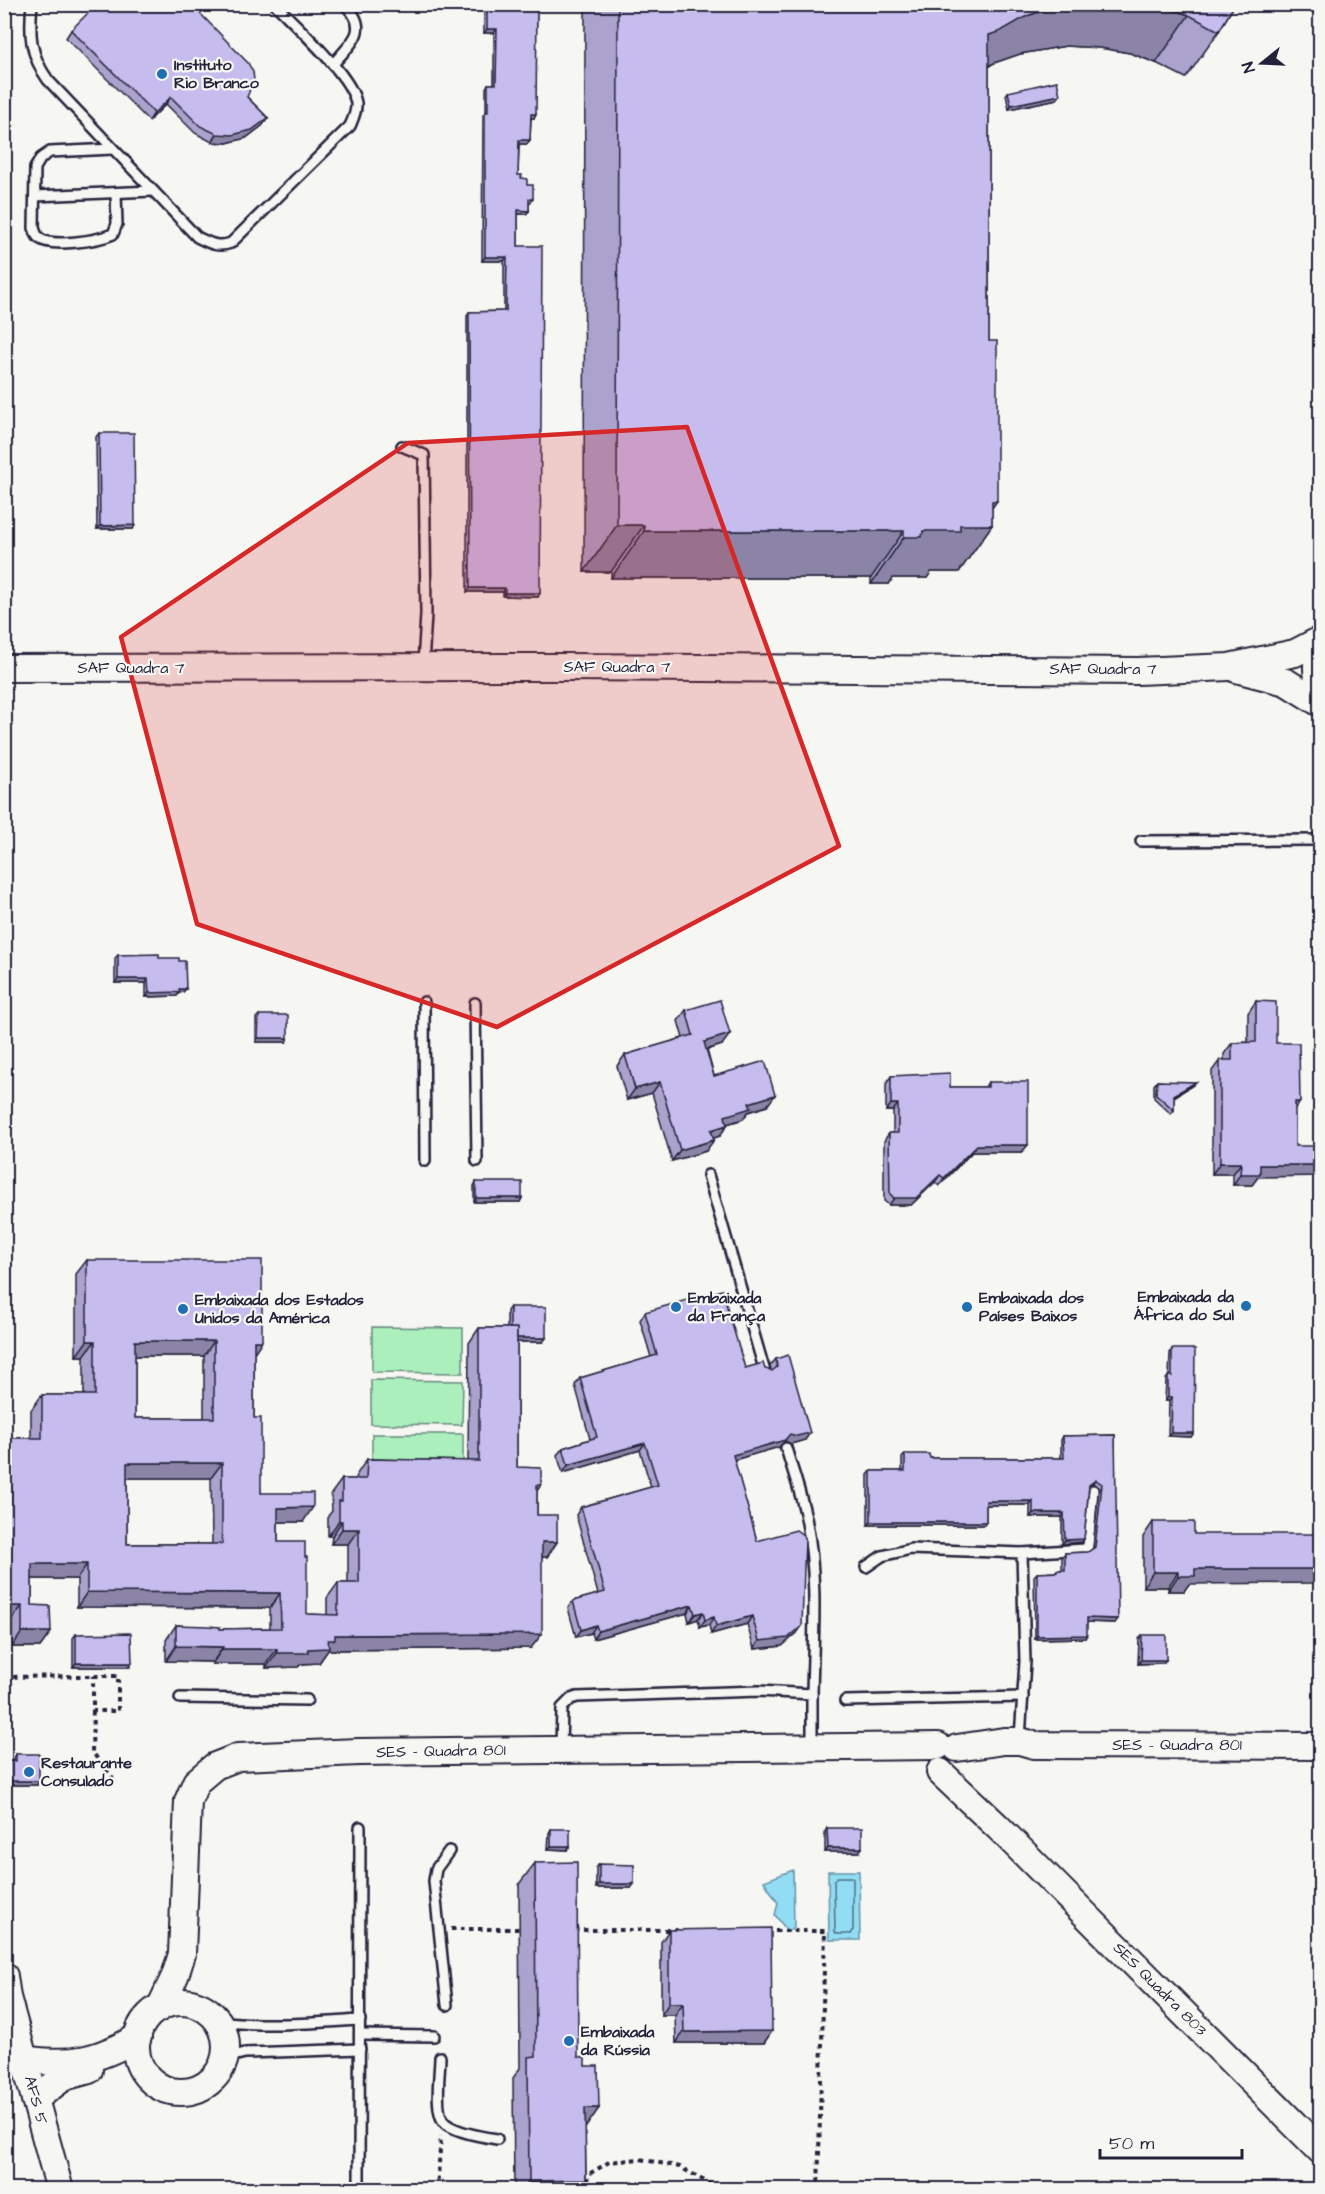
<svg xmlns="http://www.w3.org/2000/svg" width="1325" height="2194" font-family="'Architects Daughter',sans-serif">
<rect width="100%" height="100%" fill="#f6f6f2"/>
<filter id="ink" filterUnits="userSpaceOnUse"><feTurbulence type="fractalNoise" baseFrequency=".0167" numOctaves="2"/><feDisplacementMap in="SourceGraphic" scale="12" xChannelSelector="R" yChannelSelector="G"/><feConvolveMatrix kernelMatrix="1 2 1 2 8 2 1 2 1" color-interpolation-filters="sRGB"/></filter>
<g filter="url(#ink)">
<g fill="#abf0bc" stroke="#66897c" stroke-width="1.5">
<path d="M372,1327l91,1v45l-91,-1z"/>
<path d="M371,1380l92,1 -1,44 -91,-1z"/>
<path d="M372,1434h91v45l-91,-1z"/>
</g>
<g fill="#92ddf3" stroke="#6592a9" stroke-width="1.5">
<path d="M793,1870l1,57 -6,5 -13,-17 3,-12 -14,-22z"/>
<path d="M828,1871h31l1,69h-31z"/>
</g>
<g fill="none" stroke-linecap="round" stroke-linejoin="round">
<path stroke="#4f6d85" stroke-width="1.5" d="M837,1877h14l2,2v52l-2,3h-14l-2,-2 -1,-52z"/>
<g stroke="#22223b" stroke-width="14">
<g id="lane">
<path d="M32,4c-3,30 -2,51 16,76l149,157c12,6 21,11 34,6l119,-117c3,-7 7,-15 6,-23 -4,-27 -61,-78 -81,-99"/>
<path d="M333,64c18,-21 39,-35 11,-60"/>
<path d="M113,149l-63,3 -9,6 -6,10 -1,60c1,2 2,7 4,9 11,12 61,3 75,-3l4,-10 -1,-31"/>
<path d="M35,196l118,-5"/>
<path d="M402,446l22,9 2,159 -3,51"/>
<path d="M1141,841l179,-1"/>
<path d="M424,1002l1,159"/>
<path d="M475,1003l2,158"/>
<path d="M708,1175l57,197"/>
<path d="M786,1448c7,24 17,51 21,75 11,56 6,114 5,171"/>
<path d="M1022,1553l63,-4 3,-3 5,-56"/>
<path d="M866,1567l16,-11 29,-7 111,4 3,109 -5,76"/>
<path d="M180,1698l127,2"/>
<path d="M845,1701l178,-4"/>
<path d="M561,1748l1,-40 9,-9 6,-2 182,-6 53,3v51"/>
<path d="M447,2005l-13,-124 2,-12 13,-18"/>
<path d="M218,2021c47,6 94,2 142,-1"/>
<path d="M360,2035l74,1"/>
<path d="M440,2057c0,14 -6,55 4,65 9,10 40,15 53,17"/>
<path d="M225,2058l20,-5 115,-4"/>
<path d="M359,2190l1,-363"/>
</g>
</g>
<g stroke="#22223b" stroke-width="30">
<g id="secondary">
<path d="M1320,649c-5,13 -3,26 0,40"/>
<path d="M4,668l561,-1 573,4 91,-4 66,-14 25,-13"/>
<path d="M1236,669l50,13 34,21"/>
<path d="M957,1748l47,-7h16l14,4 286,1"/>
<path d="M940,1772l59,56 321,322"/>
<path d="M4,1976l3,21 53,193"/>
<circle cx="181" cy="2047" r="45"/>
<path d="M160,2008l15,-32 7,-22 6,-153 8,-19 19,-16 23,-9 121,-5 579,-6"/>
<path d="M24,2059c47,7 73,2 114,-22"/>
<path d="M35,2099l29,-22 25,-7"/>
</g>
</g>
<g stroke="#22223b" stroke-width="4" stroke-dasharray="4.5 4.5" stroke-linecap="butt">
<path d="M4,1677l80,-1h34v35h-25v-35"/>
<path d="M93,1711l-1,41 21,26"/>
<path d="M451,1929h71"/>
<path d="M574,1930h104"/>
<path d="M766,1931h59l-7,259"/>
<path d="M437,2190l4,-54"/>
<path d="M584,2190l5,-16 20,-12 31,-3 40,8 41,23"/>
</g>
<use href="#lane" stroke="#f6f6f2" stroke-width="9"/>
<use href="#secondary" stroke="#f6f6f2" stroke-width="26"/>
</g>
<g fill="#aba2cd" stroke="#22223b" stroke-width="1.5" fill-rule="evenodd">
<path d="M484,4h53l-3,114h-3l-1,22 -3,4h-8l-1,31 9,10 6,14 -3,4h-1v8l-3,3h-8v32l22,347 -2,4 -35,-1v-4h-36v-276l2,-4 35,-1v-50h-22l1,-146 3,-3v-24l2,-4h6v-51h-10z"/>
<path d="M585,4h650l-16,27 -33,47 -30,-15 -26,-10 -30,-5 -34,-2 -46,8 -26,9 -5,3v275l3,184 -33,47h-28l-4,6h-34l-4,6h-18v-6h-260v-6h-27z"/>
<path d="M71,30l176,67 21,21 -6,8 -16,12 -19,5 -15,-1 -17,-9 -29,-29 -17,17 -83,-83z"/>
<path d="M1008,92l52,3 -3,4 -48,10 -3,-14z"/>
<path d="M99,433l36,92 -2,4h-36l-1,-92z"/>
<path d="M118,955l41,3 24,34 -4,1 -2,3 -31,1v-14h-31v-25z"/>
<path d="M1256,1001l20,42 24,59 -5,7 -37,68 -6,8h-19v-11h-21v-103l8,-11h4v-6l8,-11 16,-1v-29z"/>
<path d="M686,1010l36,35 -15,5 7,26 53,30 -19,6 -5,7 -16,5 -7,12 -7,2 -7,13 -34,10 -20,-68 -25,7 -10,-34 8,-11 58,-17 -5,-17z"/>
<path d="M259,1015l27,27h-30v-24z"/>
<path d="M891,1076l59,11h35l3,-5 34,70h-50l-33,34 -4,-4 -24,23h-22l-5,-4v-60l5,-8h4v-22h-7v-27z"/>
<path d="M1157,1081l36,4 -19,12v13l-3,4 -17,-16v-13z"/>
<path d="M476,1182l46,16 -2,4h-46v-16z"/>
<path d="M87,1260l167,93v65l7,75 42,29h-25v20l29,72 20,1v-17l11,-15h10v-39h-17l1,-8h-4v-20l4,-5 -1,-17 11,-15h14l1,-5 10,-15 101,2 1,-118 10,-15h28v-17l3,-4 33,35h-26v125l24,18 -4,6v24l20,27 -10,15h-5l-11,91 -203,2 -9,13 -18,1 -3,3 -32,1v-4h-54l1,-2 -47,-1v-21l10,-15 44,4 50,-1v-20l-193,-1v-28h-45v26l19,27 -11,15h-28v-27h-8v-182h27v-28l11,-15h42v-39h-8v-82zM135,1356h69v62h-69zM127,1478h84l1,66h-85z"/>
<path d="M645,1312l100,56 20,1 6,2 -1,-5 6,-7 29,81 -14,4 -6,-3 -6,6 -45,13 23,81 40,92 -15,13 -28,3 -7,-25 -36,10 -2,-9 -9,2 -2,-8 -9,3 -2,-9 -94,26 -2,-6 -15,4 -8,-29 5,-7 25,-7 -22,-79 5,-8 70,-20 -11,-37 -77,23 -6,-18 6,-7 27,-9 -15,-54 5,-7 71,-21 -11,-37z"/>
<path d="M1172,1349l19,88 -23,-1 1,-35h-4l1,-22 3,-3 1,-23z"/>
<path d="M1115,1435v188l-28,-1 -2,16 -50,1 -1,-63 3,-3 18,-1 2,-2h5v-13l3,-4 23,-1 5,-3 6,-61 -6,-5 -4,4 -5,52 -2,3 -20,2v-27h-32v-12h-44v17l-2,3h-116v-50l3,-4h31v-13l3,-4 25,4h131v-18l2,-4z"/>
<path d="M1153,1522l36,62 -5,7h-16v-4h-25v-50z"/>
<path d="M76,1634l53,33h-56v-29z"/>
<path d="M1142,1635l21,28 -25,1 1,-25z"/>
<path d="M16,1754l21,31h-30l-1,-20 3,-4h5v-3z"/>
<path d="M827,1828l32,24h-34v-20z"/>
<path d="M551,1829l19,17 -3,4 -19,-1 1,-16z"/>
<path d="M535,1863l43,194 7,9 14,42 -14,19 1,53 -7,10h-65l-1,-112 7,-10 -1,-184z"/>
<path d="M599,1864l35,20 -3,4h-35v-20z"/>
<path d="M669,1930l103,101 -8,12h-88l-1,-28h-14v-73z"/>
</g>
<g fill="#8b84a7" stroke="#22223b" stroke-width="1.5">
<path d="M1068,4h86l9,2 26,9 -33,48 -26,-10 -30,-5 -34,-2 -46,8 -26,9 -26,15 21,-43 38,-19 26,-9z"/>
<path d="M487,29h10l-3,4h-10z"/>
<path d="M1060,95l-3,4 -48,10 2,-4z"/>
<path d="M171,97l-5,7 -17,17 5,-8z"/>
<path d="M531,114h5l-2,4h-6z"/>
<path d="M268,118l-6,8 -16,12 -19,5 -15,-1 5,-8z"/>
<path d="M519,140h11l-3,4h-11z"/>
<path d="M518,210l11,1 -3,3h-10z"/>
<path d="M485,257h22l-3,4h-22z"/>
<path d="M992,501h5l-17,24h12l-33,47h-28l-4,6h-34l-4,6h-18l33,-47 19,-6 37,-6z"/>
<path d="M135,525l-2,4h-36l3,-3z"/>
<path d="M617,525h27l-33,47h-27z"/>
<path d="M644,531h260l-33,47h-260z"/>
<path d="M470,588h35l-2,4h-36z"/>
<path d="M505,593h35l-2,4 -35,-1z"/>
<path d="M118,979h30l-2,4h-31z"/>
<path d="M179,989h7l-3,3 -4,1 -2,3 -31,1 3,-4z"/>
<path d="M730,1034l-8,11 -26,8 8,-11z"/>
<path d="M258,1038h30l-2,4h-30z"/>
<path d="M660,1082l-8,11 -25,7 8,-11z"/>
<path d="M1196,1082l-3,3 -22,13 3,-3z"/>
<path d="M775,1095l-8,11 -19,6 -5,7 -26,8 8,-11 24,-13z"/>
<path d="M1295,1102h5l-8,11z"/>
<path d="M891,1104h7l-5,7h-7z"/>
<path d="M727,1125l-7,11 -17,5 8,-11z"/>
<path d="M714,1140l-8,11 -34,10 8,-11z"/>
<path d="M977,1145h51l-6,7h-50l-33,34 5,-8z"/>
<path d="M1220,1163h21l-8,11h-21z"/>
<path d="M1260,1165h60v11l-62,1 -6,8h-19l7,-11z"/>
<path d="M940,1175l-5,7 -24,23h-22l5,-7z"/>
<path d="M476,1198h46l-2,4h-46z"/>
<path d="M510,1338h36l-3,4h-36z"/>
<path d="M87,1341h8l-11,15h-8z"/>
<path d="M135,1341h79l-10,15h-79z"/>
<path d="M254,1341h8l-10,15z"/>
<path d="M1168,1397h4l-3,4h-4z"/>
<path d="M810,1433l-5,7 -14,4 -6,-3 -6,6 -52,15 6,-7 57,-21z"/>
<path d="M1171,1433h23l-3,4 -23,-1z"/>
<path d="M645,1443l-5,7 -77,23 5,-8z"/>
<path d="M127,1463h95l-11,15h-95z"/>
<path d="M986,1501h47l-3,4h-46z"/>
<path d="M313,1507l-10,15h-35l10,-14z"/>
<path d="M1033,1513h31l-2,4h-32z"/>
<path d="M339,1521h3l-10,15h-4z"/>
<path d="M871,1522h115l-2,3h-116z"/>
<path d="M342,1529h17l-11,15h-17z"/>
<path d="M1084,1539l-2,3 -20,2 3,-4z"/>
<path d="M542,1542h15l-10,15h-16z"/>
<path d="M32,1564h55l-10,15h-55z"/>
<path d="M1195,1569h125v14l-131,1 -5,7h-16l10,-15z"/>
<path d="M1153,1572h25l-10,15h-25z"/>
<path d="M87,1592l193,1 -10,15 -193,-1z"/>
<path d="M692,1605l-5,8 -94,26 5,-8z"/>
<path d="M4,1606h18l-10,14h-8z"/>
<path d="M703,1612l-5,7 -9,3 6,-8z"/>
<path d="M752,1616l-5,8 -36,10 5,-8z"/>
<path d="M714,1617l-5,8 -9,2 5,-7z"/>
<path d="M1087,1618l31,1 -3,4 -31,-1z"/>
<path d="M596,1625l-5,8 -15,4 5,-7z"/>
<path d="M802,1626l-5,7 -15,13 -28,3 5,-8z"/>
<path d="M22,1632h29l-11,15h-28z"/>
<path d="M542,1634l-11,14 -203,2 -9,13 -18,1 -3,3 -32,1 11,-15 31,-4 27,-14z"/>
<path d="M1087,1635l-2,3 -50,1 2,-3z"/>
<path d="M176,1646l47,1 -10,15 -47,-1z"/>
<path d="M222,1649h55l-11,15h-54z"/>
<path d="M1141,1660h25l-3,3 -25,1z"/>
<path d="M76,1663h56l-3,4h-56z"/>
<path d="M9,1781h30l-2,4h-30z"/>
<path d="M551,1846h19l-3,4 -19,-1z"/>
<path d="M828,1848h34l-3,4h-34z"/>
<path d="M599,1884h35l-3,4h-35z"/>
<path d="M669,2003h14l-8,12h-14z"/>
<path d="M772,2031l-8,12h-88l8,-11z"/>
<path d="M585,2108h14l-15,22z"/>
<path d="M586,2180l-7,10h-56l6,-9z"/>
</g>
<g fill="#c7bcee" stroke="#22223b" stroke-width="1.5" fill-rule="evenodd">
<path d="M97,4h94l57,59 5,9 1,8 -7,17 21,21 -16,12 -20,5 -15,-1 -17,-8 -29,-29 -17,16 -83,-83z"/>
<path d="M487,4h50l-1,110h-5l-1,26h-11l-1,35h4l-1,3 6,1v6h6v14h-4v12l-11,-1v36h24l-2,347h-35v-5h-35l-1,-276 37,-1 1,-54h-22v-145h3v-28h8l1,-55h-10z"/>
<path d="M618,4h450l-15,3 -26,9 -26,15 -12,4v306h8v160h-5v24h-32v6h-37l-1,6h-18v-6h-260v-6h-27z"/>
<path d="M1154,4h81l-16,27 -30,-16 -26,-9z"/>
<path d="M1057,81l3,14 -49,10 -3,-13z"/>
<path d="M99,433h35l1,92 -35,1z"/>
<path d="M159,954v4h20v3h6l1,28h-7l1,3 -31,1 -1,-14h-30v-24z"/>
<path d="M720,1000l10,34 -26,8 10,34 51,-15 10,34 -26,8 2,5 -26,8 2,9 -16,5 3,10 -34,10 -20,-68 -25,7 -10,-34 68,-20 -7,-25z"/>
<path d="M1256,1001l20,1v41h23l1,59h-5v44h25v19h-60v9h-20l1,-11h-21v-103h12v-17l24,-1z"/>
<path d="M259,1015h29v23h-30z"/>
<path d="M950,1073v14h38v-5h40v63h-51l-33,33 -4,-3 -24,23h-22l-4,-4 -1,-61h9v-29h-7v-28z"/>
<path d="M1157,1081l39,1 -22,13v15l-18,-16z"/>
<rect x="476" y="1182" width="46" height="16"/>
<path d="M87,1260h175v81h-8v77h7v75h52v14l-35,1v34h27v15h2v57l31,1v-32h21v-54h-17v-8h-3v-20h3v-22h24l1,-20 112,2v-133h38v139l24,1v17h-4v30h20v27h-15v92l-207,1v5h-7l1,8 -21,1v4h-31v-4h-55l1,-2 -47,-1v-21l32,1 12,1v2l61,-1 -1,-35 -193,-1v-28h-55v41l18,1 1,26h-29v-26h-18v-168h38v-43h53v-54h-8zM135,1341h79v77h-79zM127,1463h95v81h-95z"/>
<path d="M722,1290l23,78 18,-5 2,6 7,2 5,-4 -1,-8 12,-4 22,78 -13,3 -7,-2 -5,6 -52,15 24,86 39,-11 7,5 2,4 -3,87 -14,12 -29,3 -7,-25 -36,10 -2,-9 -9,3 -2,-8 -8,2 -3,-9 -94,26 -2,-6 -15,5 -8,-29 32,-9 -24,-85 77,-22 -13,-42 -77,22 -5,-17 34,-11 -17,-59 77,-23 -12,-43z"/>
<path d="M510,1307h36v31h-29v-10h-7z"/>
<path d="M1172,1349h23l-1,84h-23l1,-36h-4v-21h4z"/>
<path d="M1115,1435l3,184 -31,-1v17l-50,1v-63l20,-1v-2h8v-17l23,-1 7,-5 7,-63 -6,-4 -7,5 -5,54 -19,1 -1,-27h-31v-12h-47v21h-115v-51h34v-17h24l1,4h134l-1,-22z"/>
<path d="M1153,1522h41v12h126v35h-125v7h-17v-4h-25z"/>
<path d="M131,1633l1,30h-56v-29z"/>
<path d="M1142,1635h24v25h-25z"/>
<path d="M16,1754h23v27h-30v-20h7z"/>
<path d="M827,1828h35v20h-34z"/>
<rect x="551" y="1829" width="19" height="17"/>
<path d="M577,1862l1,195h7v9h13l1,42h-14l1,72 -57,1 -1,-124 8,-1 -1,-193z"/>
<path d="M599,1864l35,1v19h-35z"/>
<path d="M771,1928l1,103 -88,1 -1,-29h-14v-73z"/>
</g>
</g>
<path fill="#d62828" fill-opacity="0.2" stroke="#d62828" stroke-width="4.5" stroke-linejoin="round" d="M687,427l152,419 -342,181 -300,-103 -76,-287 287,-194z"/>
<g fill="#1f6fb2" stroke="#f6f6f2" stroke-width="2">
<circle cx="162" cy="74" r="6"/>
<circle cx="1246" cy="1306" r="6"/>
<circle cx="676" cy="1307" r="6"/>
<circle cx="967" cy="1307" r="6"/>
<circle cx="183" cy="1309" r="6"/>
<circle cx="29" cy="1772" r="6"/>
<circle cx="569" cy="2041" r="6"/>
</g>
<g text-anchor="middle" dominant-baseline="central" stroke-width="4.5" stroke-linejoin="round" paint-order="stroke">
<g font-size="16" font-weight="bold" fill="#22223b" stroke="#f6f6f2" text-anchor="start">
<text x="174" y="65">Instituto<tspan x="174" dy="18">Rio Branco</tspan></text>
<text x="1234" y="1297" text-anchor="end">Embaixada da<tspan x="1234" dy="18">África do Sul</tspan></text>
<text x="688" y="1298">Embaixada<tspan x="688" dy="18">da França</tspan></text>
<text x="979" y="1298">Embaixada dos<tspan x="979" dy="18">Países Baixos</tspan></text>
<text x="195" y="1300">Embaixada dos Estados<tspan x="195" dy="18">Unidos da América</tspan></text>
<text x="41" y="1763">Restaurante<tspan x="41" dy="18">Consulado</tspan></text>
<text x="581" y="2032">Embaixada<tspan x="581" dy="18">da Rússia</tspan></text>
</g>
<g font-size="16" fill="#22223b" stroke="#f6f6f2">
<text x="617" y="667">SAF Quadra 7</text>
<text x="131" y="668">SAF Quadra 7</text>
<text x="1103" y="669">SAF Quadra 7</text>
<text x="1177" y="1745">SES - Quadra 801</text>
<text transform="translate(441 1751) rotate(-1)">SES - Quadra 801</text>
<text transform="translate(1160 1989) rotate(45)">SES Quadra 803</text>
<text transform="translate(36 2100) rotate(75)">AFS 5</text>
</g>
</g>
<rect width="1325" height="2194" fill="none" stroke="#f6f6f2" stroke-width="24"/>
<rect x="12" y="12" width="1301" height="2170" fill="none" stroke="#22223b" stroke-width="2" filter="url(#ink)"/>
<g transform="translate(1262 63) rotate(252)" stroke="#f6f6f2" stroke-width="4.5" paint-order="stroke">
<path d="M0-4.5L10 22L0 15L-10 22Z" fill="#22223b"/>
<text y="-9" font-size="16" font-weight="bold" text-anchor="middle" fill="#22223b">N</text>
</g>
<path d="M1100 2149v9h142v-9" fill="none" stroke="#22223b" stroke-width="3"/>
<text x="1109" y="2149" font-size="18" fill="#22223b" stroke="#f6f6f2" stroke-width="4.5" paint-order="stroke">50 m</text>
</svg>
